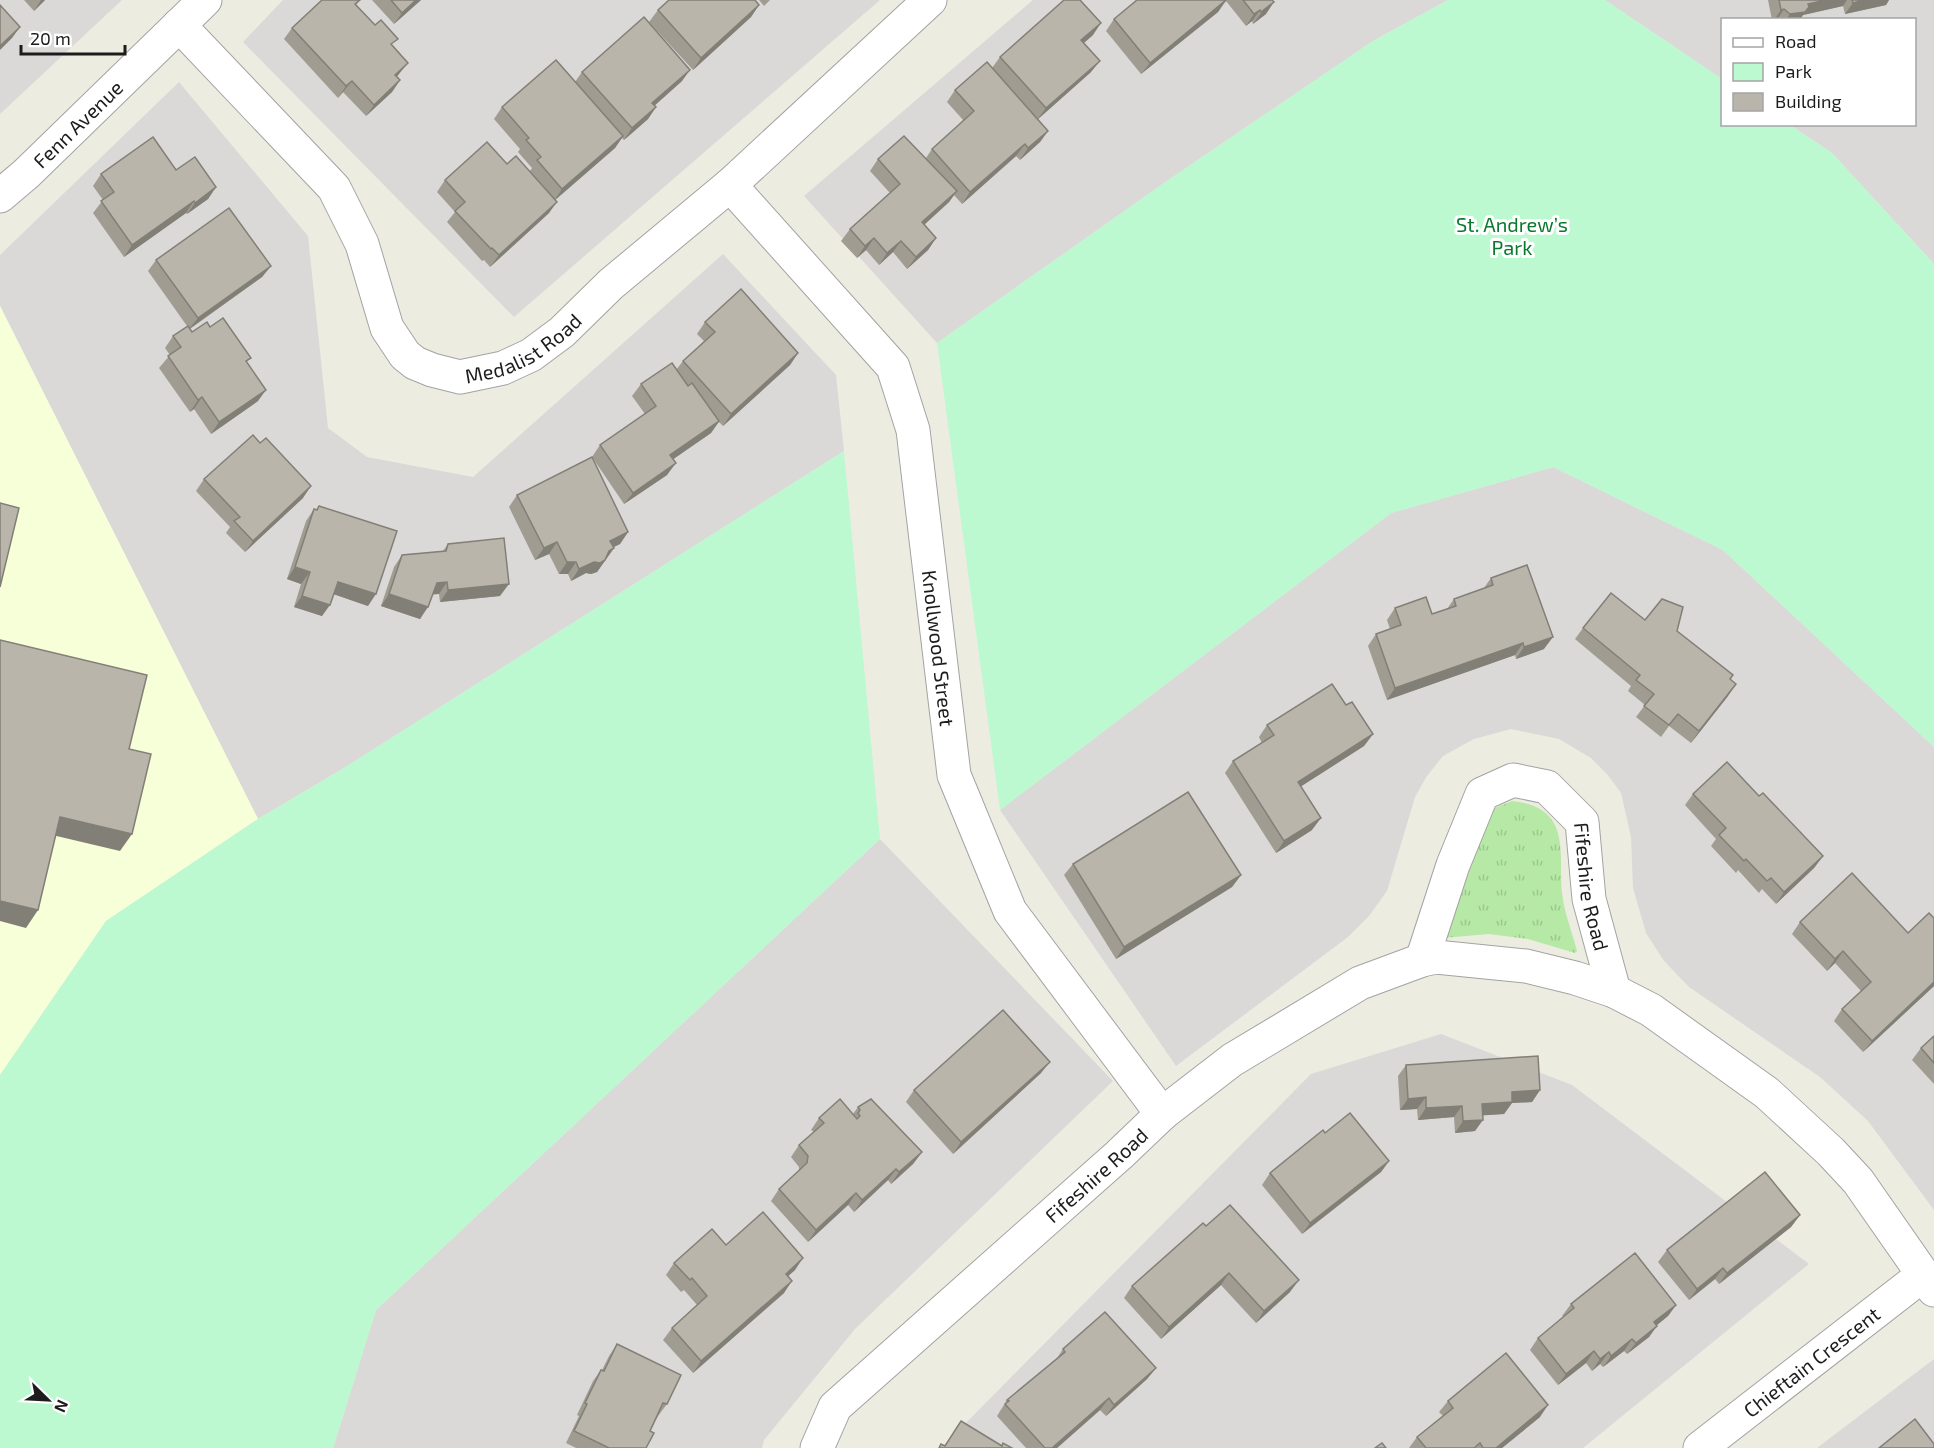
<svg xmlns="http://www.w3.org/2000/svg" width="1934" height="1448" font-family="'Exo 2',sans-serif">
<defs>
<pattern id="grass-tufts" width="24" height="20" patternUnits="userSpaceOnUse" patternTransform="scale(1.5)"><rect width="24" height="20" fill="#b6e9a5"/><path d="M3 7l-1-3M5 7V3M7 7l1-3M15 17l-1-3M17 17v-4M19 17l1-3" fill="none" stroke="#9cc78d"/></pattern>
</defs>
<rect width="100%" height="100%" fill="#edece1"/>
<g fill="#dad9d8">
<path d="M0,0h122l-122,114z"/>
<path d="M283,0h597l-366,317 -271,-275z"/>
<path d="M1033,0h415l-75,41 -209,142 -227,160 -133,-147z"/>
<path d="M1605,0h329v264l-102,-111 -42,-28 124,-1v-104h-192v59z"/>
<path d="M179,82l129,154 20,192 39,29 106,20 250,-223 113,121 8,76 -500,317 -86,51 -258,-513v-51z"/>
<path d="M1553,467l170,83 211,197v463l-66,-89 -48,-44 -131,-90 -25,-26 -18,-28 -13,-45 -2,-51 -10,-44 -14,-19 -16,-16 -32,-19 -48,-10 -37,10 -31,17 -16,20 -12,21 -28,94 -18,25 -21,21 -172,129 -176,-256 391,-297z"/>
<path d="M880,839l233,242 -258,248 -91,111 -2,8h-429l43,-138z"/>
<path d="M1441,1034l131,51 237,179 -226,184h-642l370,-374z"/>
<path d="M1934,1359v89h-117z"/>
</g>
<path fill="#f6ffd8" d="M0,306l258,513 -152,102 -106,154z"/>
<path fill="url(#grass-tufts)" d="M1512,801c59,7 47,48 50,92 2,19 10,39 15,58l-2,2 -47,-14 -39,-5 -47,4 27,-65 5,-35 10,-21 11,-9z"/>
<g fill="#bcf9d0">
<path d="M1448,0h157l117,79v45l68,1 42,28 102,111v483l-211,-197 -170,-83 -162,46 -391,297 -63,-467 227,-160 209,-142z"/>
<path d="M844,451l36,388 -504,471 -43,138h-333v-373l106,-154 152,-102 86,-51z"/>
</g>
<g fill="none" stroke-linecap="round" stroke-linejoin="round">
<g stroke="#a3a3a3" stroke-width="35">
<g id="street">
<path id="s1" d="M179,25l155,163 28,56 25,84 18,27 10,8 17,7 28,7 43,-9 28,-13 31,-23 49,-48 119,-99 200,-185"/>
<path id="s2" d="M730,185l163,182 20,63 41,345 56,136 152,203"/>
<path id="s3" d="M0,196l26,-22 179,-174"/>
<path id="s4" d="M1422,960l31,-95 29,-71 31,-14 34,7 35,35 7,77 25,92"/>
<path id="s5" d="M817,1448l18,-41 284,-252 43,-41 70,-54 128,-77 62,-23 14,-3 90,9 49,12 39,13 37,19 116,83 64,59 27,29 76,109"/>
<path id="s6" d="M1700,1448l223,-173"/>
</g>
</g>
<use href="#street" stroke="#fff" stroke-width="33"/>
</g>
<g fill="#a09c92">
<path d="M24,0h21l-11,11z"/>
<path d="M360,0l-4,5 36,41 7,28 -2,3 3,3 -8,12 -26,24 -23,-24 -5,6 -54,-59 8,-11z"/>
<path d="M372,0h49l-27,24z"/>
<path d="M759,0h11l-6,6z"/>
<path d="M1137,0h136l-7,14 -13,10 -1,-3 -6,5 -20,-25 -8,11 -77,62 -35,-43 8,-12z"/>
<path d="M1768,0h121l-3,5 -41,9 -2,-8 -40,9 -3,5h-28z"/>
<path d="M759,5l-8,12 -58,53 -44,-48 9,-12z"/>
<path d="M1093,35l-9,8 7,29 -53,47 10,12 -8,11 -20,18 -4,-4 -54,48 -8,-9 -5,7 -25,23 12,13 -8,12 -21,19 -14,-17 -14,13 -13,-15 -9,8 -16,-17 9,-12 40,-36 -20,-22 8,-12 48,-1 6,-9 32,-28 -17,-19 8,-12 37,-22 8,-11z"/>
<path d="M582,72l100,9 -28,25 2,1 -8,12 -24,21 -2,-2 -7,10 -60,52 -6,13 -59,54 -6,-7 -2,1 -35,-39 8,-10 -18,-20 8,-12 85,-9 2,-3 -14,-16 2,-3 -26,-30 8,-12 73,-25z"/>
<path d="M176,170l40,17 -8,12 -21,15 -1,-1 -62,44 -31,-44 10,-13 -10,-14 8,-12z"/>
<path d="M156,260l115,6 -9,11 -72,52 2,3 18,-5 37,36 11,38 -47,33 -17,-25 -4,3 -31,-44 11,-13 -5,-7 8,-12 14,-10 -39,-55z"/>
<path d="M705,322l93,31 -8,12 -67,61 -4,-4 -8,11 -38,26 -6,16 -43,29 -32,-47 8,-12 45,-31 -13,-18 9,-12 35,-14 7,-9 21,-20 -7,-7z"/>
<path d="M204,479l99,19 -58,54 -19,-19 4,-6 -34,-36z"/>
<path d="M517,495l111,37 -8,12 -7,3 1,1 -17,24 -6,2 -5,-1 -15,8 -3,-7h-9l-10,-20 -14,6 -26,-53z"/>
<path d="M319,506l49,100 -34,-12 -12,22 -28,-9 7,-23 -14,-5 19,-58 8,-12 2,1z"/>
<path d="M448,544l52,52 -60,6 -1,-8h-6l-13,25 -39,-13 13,-39 8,-12 41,-4z"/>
<path d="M1491,578l53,71 -28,10 -1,-4 -128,45 -19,-54 8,-12 14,-5 -3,-9 8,-12 37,6 15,-5 7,-10 30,-11z"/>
<path d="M1645,620l32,11 53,48 -2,17 -37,47 -22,-17 -8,11 -25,-20 9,-12 -17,-14 3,-5 -56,-47 8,-11z"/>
<path d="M1346,705l27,29 -9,12 -64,41 12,43 -36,23 -51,-80 8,-12 29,-18 -3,-6 8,-12z"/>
<path d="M1693,794l66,2 64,60 -9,12 -38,36 -14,-15 -3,4 -21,-23 -2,3 -25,-27 5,-7 -31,-34z"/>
<path d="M1073,864l168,11 -9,12 -116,72 -52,-84z"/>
<path d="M1934,918v68l-71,66 -29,-31 8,-12 19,-18 -26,-28 -8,8 -35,-37 8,-12 108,11z"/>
<path d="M1934,1036v48l-22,-24 9,-12z"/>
<path d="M1406,1065l134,25 -8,12 -20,1 -8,11 -21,1 -8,16 -20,2 -1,-16 -36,3 -1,-11 -17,1 -2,-34z"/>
<path d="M1041,1073l-88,81 -47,-52 8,-12z"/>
<path d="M858,1107l64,45 -9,12 -22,20 -3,-4 -34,32 -6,-7 -40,37 -37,-41 8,-12 20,-18v-4l-8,-10 8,-12 15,-13 -3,-2 8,-12 34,-4z"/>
<path d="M1325,1133l64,28 -8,11 -79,62 -40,-49 8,-12z"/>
<path d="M1800,1215l-9,12 -72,57 -4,-5 -26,21 -31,-38 9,-12z"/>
<path d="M1206,1226l84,66 -34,31 -35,-38 -60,54 -37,-41 8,-12z"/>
<path d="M726,1245l69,25 -7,6 -4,17 -91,80 -30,-33 9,-12 25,-23 -13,-15 -3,2 -15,-17 8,-12z"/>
<path d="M1571,1304l105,1 -8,11 -11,9 -8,12 -22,17 -3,-3 -21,16 -3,-3 -8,7 -6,-8 -28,22 -28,-35 8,-12 26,-21 -2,-1z"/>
<path d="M617,1344l50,60 -9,12 -8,15 -4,17h-70l-10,-5 13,-27 -2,-1 16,-34 8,-11h1l7,-14z"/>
<path d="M1063,1349l93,19 -9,11 -41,37 -6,-6 -43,38h-31l-29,-32 10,-16 50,-42z"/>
<path d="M1448,1401l92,16 -38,31h-93l8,-11 26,-21 -4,-4z"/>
</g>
<g fill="#827f77">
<path d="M41,0h4l-11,11z"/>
<path d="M416,0h5l-27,24 8,-11z"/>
<path d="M1226,0l-8,12 -77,62 9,-11z"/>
<path d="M1271,0h2l-4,6 5,-4 -8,12 -13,10z"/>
<path d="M1826,0h21l-4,6 -40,9 -3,5h-14l4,-6 18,-10z"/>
<path d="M1864,0h25l-3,5 -41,9 8,-11z"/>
<path d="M759,5l-8,12 -58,53 8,-12z"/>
<path d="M1784,9l-7,11h-3l7,-10z"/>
<path d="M1260,10l-8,11 -6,5 8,-12z"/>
<path d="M1101,23l-8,12 -20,17 8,-12z"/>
<path d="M20,27l-8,11 -12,12v-4z"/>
<path d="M1100,61l-9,11 -54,48 9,-12z"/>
<path d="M408,63l-9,11 -12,12 8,-11z"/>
<path d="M690,70l-8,11 -38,34 8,-12z"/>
<path d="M400,80l-8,12 -26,24 8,-11z"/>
<path d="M352,81l-9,11 -5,6 8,-12z"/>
<path d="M656,107l-8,12 -24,21 8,-12z"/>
<path d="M1048,131l-8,11 -20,18 8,-12z"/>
<path d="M623,136l-8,12 -61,53 8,-12z"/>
<path d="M1025,144l-9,12 -54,48 8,-12z"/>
<path d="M216,187l-8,12 -21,15 8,-11z"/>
<path d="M957,191l-8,11 -35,32 8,-12z"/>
<path d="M194,201l-8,12 -62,44 8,-12z"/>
<path d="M557,202l-8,11 -59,54 9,-12z"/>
<path d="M874,238l-8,12 -9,8 8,-12z"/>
<path d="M936,238l-8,12 -21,19 9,-12z"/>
<path d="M901,241l-8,11 -14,13 8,-12z"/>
<path d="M271,266l-9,11 -73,52 9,-11z"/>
<path d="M798,353l-8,12 -67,61 8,-12z"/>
<path d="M266,390l-8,11 -47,33 8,-12z"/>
<path d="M202,397l-8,12 -4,3 8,-12z"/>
<path d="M719,421l-8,12 -49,34 8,-12z"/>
<path d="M676,463l-9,12 -43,29 9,-11z"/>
<path d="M311,486l-8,12 -58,54 8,-11z"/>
<path d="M628,532l-8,12 -18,9 8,-12z"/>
<path d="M557,542l-8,12 -14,6 9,-12z"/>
<path d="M614,548l-17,24 -6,2 -5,-1 -15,8 8,-12z"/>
<path d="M567,562h9l-8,12h-9z"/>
<path d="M295,567l15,5 -9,12 -14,-5z"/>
<path d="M338,582l38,12 -8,12 -38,-13z"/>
<path d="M447,582l-8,12 -11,1 9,-12z"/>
<path d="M509,584l-9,12 -60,6 8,-12z"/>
<path d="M389,594l39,13 -8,12 -39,-13z"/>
<path d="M302,596l28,9 -8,11 -28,-9z"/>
<path d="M1553,637l-9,12 -28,10 8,-12z"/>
<path d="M1523,643l-8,12 -128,45 8,-12z"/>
<path d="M1736,684l-8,12 -37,47 8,-12z"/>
<path d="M1373,734l-9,12 -75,48 9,-12z"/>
<path d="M60,817l72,17 -12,17 -72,-17z"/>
<path d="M1321,818l-9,12 -36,23 8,-12z"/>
<path d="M1823,856l-9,12 -38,36 8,-12z"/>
<path d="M1241,875l-9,12 -116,72 8,-12z"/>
<path d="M0,901l38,9 -12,18 -26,-7z"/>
<path d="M1843,951l-8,12 -8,8 8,-12z"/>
<path d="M1934,982v4l-71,66 9,-11z"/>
<path d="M1050,1062l-9,11 -88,81 8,-12z"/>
<path d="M1540,1090l-8,12 -20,1 -8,11 -30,2 8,-12 30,-12z"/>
<path d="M1426,1097l-9,12 -17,1 8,-11z"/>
<path d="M1462,1106l-8,11 -36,3 8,-12z"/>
<path d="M1483,1120l-8,11 -20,2 8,-12z"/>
<path d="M922,1152l-9,12 -22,20 8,-12z"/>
<path d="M1389,1161l-8,11 -79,62 8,-11z"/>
<path d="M896,1169l-8,11 -34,32 8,-12z"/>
<path d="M856,1193l-8,12 -40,37 8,-12z"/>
<path d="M1800,1215l-9,12 -72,57 8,-11z"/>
<path d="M803,1258l-8,12 -17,15 8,-11z"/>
<path d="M1723,1268l-8,11 -26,21 8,-11z"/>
<path d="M1229,1273l-8,12 -60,54 8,-12z"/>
<path d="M1299,1280l-9,12 -34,31 8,-12z"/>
<path d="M792,1281l-8,12 -91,80 8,-12z"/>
<path d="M1676,1305l-8,11 -22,18 8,-12z"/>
<path d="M1657,1326l-8,11 -22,17 9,-11z"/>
<path d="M1632,1339l-8,12 -21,16 8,-11z"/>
<path d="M1594,1351l-8,12 -28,22 8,-11z"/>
<path d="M1609,1352l-9,12 -8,7 8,-12z"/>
<path d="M1156,1368l-9,11 -41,37 8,-11z"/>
<path d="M1109,1398l-9,12 -43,38h-5z"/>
<path d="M1548,1405l-8,12 -38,31h-6z"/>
</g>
<g fill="#bab5aa" stroke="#827f77" stroke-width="1.5">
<path d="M322,0h38l-5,4 20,21 6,-5 17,19 -7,5 17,19 -13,12 5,5 -26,25 -22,-24 -6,5 -54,-58z"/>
<path d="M391,0h25l-14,13z"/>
<path d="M669,0h86l4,5 -58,53 -43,-48z"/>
<path d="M1064,0h16l21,23 -20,17 19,21 -54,47 -46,-51z"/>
<path d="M1137,0h89l-76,63 -36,-44z"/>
<path d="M1243,0h29l2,2 -13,10 -1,-2 -6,4z"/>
<path d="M1779,0h47l-18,4 1,3 -4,5 -15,2 -6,-5 -3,1z"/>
<path d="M1852,0h12l-11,3z"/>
<path d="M0,5l20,22 -20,19z"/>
<path d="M644,17l46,53 -38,33 4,4 -24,21 -50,-56z"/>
<path d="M556,60l67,76 -61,53 -25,-29 4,-3 -15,-17 3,-2 -27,-31z"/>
<path d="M987,62l61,69 -20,17 -3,-4 -55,48 -38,-43 42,-38 -19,-21z"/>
<path d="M904,136l53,55 -35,31 14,16 -20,19 -15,-16 -14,12 -13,-15 -9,8 -15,-17 50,-45 -22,-25z"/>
<path d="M153,137l23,33 19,-13 21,30 -21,16 -1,-2 -62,44 -31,-44 13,-9 -13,-18z"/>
<path d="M487,142l20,22 9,-8 41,46 -58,53 -7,-7 -1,1 -36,-38 10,-9 -20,-22z"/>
<path d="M229,208l42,58 -73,52 -42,-58z"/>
<path d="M741,289l57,64 -67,61 -48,-53 32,-29 -10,-10z"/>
<path d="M223,318l28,40 -5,3 20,29 -47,32 -17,-25 -4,3 -30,-44 13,-9 -8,-11 15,-10 4,6 15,-10 3,5z"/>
<path d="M672,363l16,23 4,-3 27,38 -49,34 6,8 -43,30 -33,-48 56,-39 -15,-22z"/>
<path d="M253,435l7,8 6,-5 45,48 -58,55 -19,-20 6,-4 -36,-38z"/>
<path d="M592,457l36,75 -18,9 4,7 -5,3 -4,9 -5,3 -6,-1 -15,7 -3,-7h-9l-10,-20 -13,6 -27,-53z"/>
<path d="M0,503l19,5 -19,79z"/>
<path d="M319,506l78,25 -21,63 -38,-12 -8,23 -28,-9 8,-24 -15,-5 19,-58 3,1z"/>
<path d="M504,538l5,46 -61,6 -1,-8 -10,1 -9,24 -39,-13 13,-39 44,-4 2,-7z"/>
<path d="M1527,565l26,72 -29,10 -1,-4 -128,45 -19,-54 25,-9 -6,-17 31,-11 6,17 24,-8 -2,-7 39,-14 -2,-7z"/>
<path d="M1611,593l34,27 17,-21 21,8 -6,24 56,44 -3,4 6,5 -37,47 -21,-17 -9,11 -25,-19 10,-12 -18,-14 4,-5 -57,-47z"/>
<path d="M0,640l147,35 -18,74 22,5 -19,80 -72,-17 -22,93 -38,-9z"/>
<path d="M1332,684l14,21 6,-3 21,32 -75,48 23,36 -37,23 -51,-80 41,-26 -7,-10z"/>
<path d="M1727,762l32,34 4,-3 60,63 -39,36 -13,-14 -4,3 -21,-22 -2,2 -25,-26 7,-7 -33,-34z"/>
<path d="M1188,792l53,83 -117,72 -51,-83z"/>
<path d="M1852,873l56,60 21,-20 5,5v64l-62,59 -30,-32 29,-27 -28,-31 -8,8 -35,-37z"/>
<path d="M1003,1010l47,52 -89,80 -47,-52z"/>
<path d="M1934,1036v27l-13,-15z"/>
<path d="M1538,1056l2,34 -28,2v10l-30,2 1,16 -20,1 -1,-15 -36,2v-11l-18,2 -2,-34z"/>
<path d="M840,1099l17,20 3,-3 -2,-3 2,-3 -2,-3 13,-8 51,53 -23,20 -3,-3 -34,31 -6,-7 -40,37 -37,-41 28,-26 1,-7 -9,-11 25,-22 -5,-5z"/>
<path d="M1350,1113l39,48 -79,62 -40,-50 53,-43 2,3z"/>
<path d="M1765,1172l35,43 -73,58 -4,-5 -26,21 -30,-39z"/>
<path d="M1230,1205l69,75 -35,31 -35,-38 -60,54 -37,-41 71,-63 3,3z"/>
<path d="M763,1212l40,46 -17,16 6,7 -91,80 -29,-33 35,-32 -15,-18 -2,2 -16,-17 38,-34 14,16z"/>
<path d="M1635,1253l41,52 -22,17 3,4 -21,17 -4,-4 -21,17 -2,-4 -9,7 -6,-8 -28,23 -28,-36 36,-30 -3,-4z"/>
<path d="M1105,1312l51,56 -42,37 -5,-7 -57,50h-7l-40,-44 4,-3 -2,-1 58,-48 -2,-3z"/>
<path d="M617,1344l64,31 -14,29 -4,-1 -13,28 4,2 -8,15h-37l-35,-17 13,-27 -2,-1 16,-33 3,1z"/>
<path d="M1506,1353l42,52 -52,43h-13l-3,-5 -6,5h-48l-9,-11 36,-29 -5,-7z"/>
<path d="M1915,1419l19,25v4h-55z"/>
<path d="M961,1421l41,25 1,-3 9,5h-73l2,-4 4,2z"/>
<path d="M1382,1443l4,5h-11z"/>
</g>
<g text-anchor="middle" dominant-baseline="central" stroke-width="6" stroke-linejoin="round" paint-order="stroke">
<g font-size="20" fill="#1c1c1c" stroke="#fff">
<text stroke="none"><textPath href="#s3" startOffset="106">Fenn Avenue</textPath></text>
<text stroke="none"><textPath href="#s1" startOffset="538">Medalist Road</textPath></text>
<text stroke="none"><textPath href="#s2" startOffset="530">Knollwood Street</textPath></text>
<text stroke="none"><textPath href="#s4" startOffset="360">Fifeshire Road</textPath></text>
<text stroke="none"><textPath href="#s5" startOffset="394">Fifeshire Road</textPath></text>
<text stroke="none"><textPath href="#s6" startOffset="141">Chieftain Crescent</textPath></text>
</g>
<g font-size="20" fill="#0a792e" stroke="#fff">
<text x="1512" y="224">St. Andrew’s<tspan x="1512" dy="23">Park</tspan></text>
</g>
</g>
<rect x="1721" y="18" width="195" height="108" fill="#ffffff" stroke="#a4a4a4" stroke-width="1.5"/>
<rect x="1733" y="38" width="30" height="9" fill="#ffffff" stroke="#a4a4a4" stroke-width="1.5"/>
<text x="1775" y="48" font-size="18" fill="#1c1c1c">Road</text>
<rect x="1733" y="63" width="30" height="18" fill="#bcf9d0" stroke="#a4a4a4" stroke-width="1.5"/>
<text x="1775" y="78" font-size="18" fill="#1c1c1c">Park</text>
<rect x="1733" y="93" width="30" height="18" fill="#bab5aa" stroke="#a4a4a4" stroke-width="1.5"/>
<text x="1775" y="108" font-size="18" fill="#1c1c1c">Building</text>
<g transform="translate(48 1400) rotate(114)" stroke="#ffffff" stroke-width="4.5" paint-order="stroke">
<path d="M0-4.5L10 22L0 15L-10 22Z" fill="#1c1c1c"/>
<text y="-9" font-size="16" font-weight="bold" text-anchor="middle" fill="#1c1c1c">N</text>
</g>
<path d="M21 45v9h104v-9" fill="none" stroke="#1c1c1c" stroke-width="3"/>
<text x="30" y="45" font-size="18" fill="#1c1c1c" stroke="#ffffff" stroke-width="4.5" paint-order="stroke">20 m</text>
</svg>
